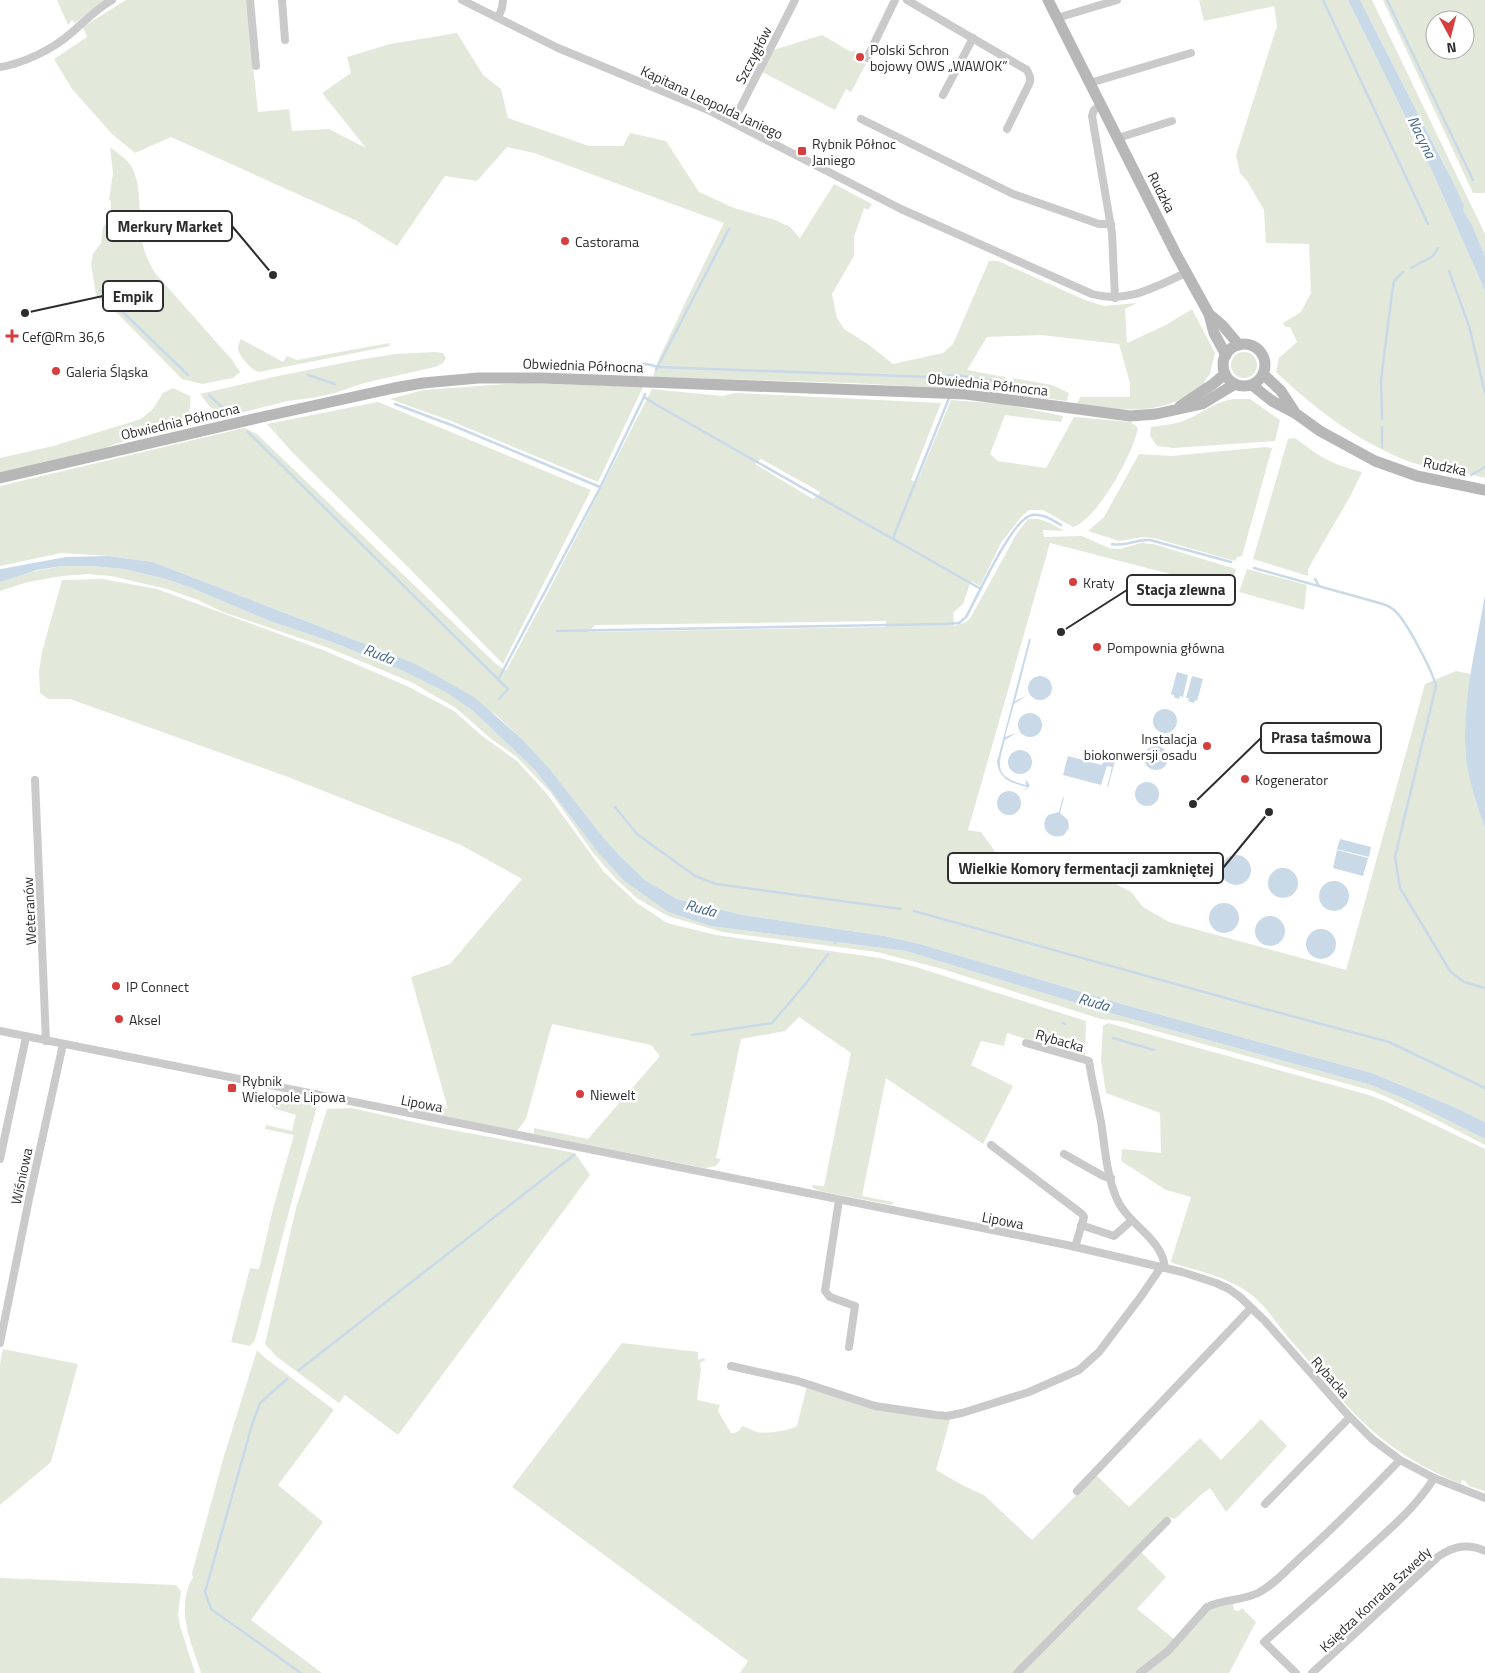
<svg xmlns="http://www.w3.org/2000/svg" width="1485" height="1673" font-family="'Titillium Web',sans-serif">
<rect width="100%" height="100%" fill="#fff"/>
<g fill="#e2e9db" fill-rule="evenodd">
<path d="M57,0h47l-29,23 -3,-3 -4,5z"/>
<path d="M126,0h120l12,112 31,-3 3,22 37,-2 37,19 -44,-55 29,-20 -4,-16 43,-13 67,-11 26,42 18,14 7,29 81,28h34l7,-13 36,8 33,51 35,16 41,12 15,7 10,11 34,-54 38,20 -4,6 -4,-2 -10,29v19l-22,38 5,24 7,11 25,16 24,19 50,-11 10,-9 36,-83h9l87,39 19,6 33,-3 -12,6 2,34 39,-18 26,-16 23,44 -5,21 -6,8 2,4c-11,5 -21,12 -32,16 -31,13 -65,6 -97,2l3,-7h50v-14l-11,-39 -78,-9 -54,2 -20,33 38,7 -2,10 -4,4 -148,-8 -198,-6 4,-14 28,-60 39,-80 -190,-70 -27,-6 -30,34 -32,-5 -48,70 -42,-26 -184,-83 -36,16 -23,-19 -40,-45 -18,-30 33,-22 -4,-10z"/>
<path d="M1199,0h149l84,171 53,120v187c-8,-2 -15,-4 -22,-6 -16,-5 -34,-4 -50,-9 -52,-19 -97,-53 -137,-91l3,-14 18,-16 -7,-15h-5l-2,-4 18,-11 10,-19 -2,-49 -43,-1 -2,-33 -17,-29 -7,-8 -4,-18 41,-129 -3,-20 -70,15z"/>
<path d="M1360,0h12l113,234v22l-13,-31 -9,-15 -16,-40z"/>
<path d="M1383,0h102v193h-12zM1435,20h30v30h-30z"/>
<path d="M822,35l29,17 5,-2 -3,10 13,4 -15,28 -5,-3 -11,21 -73,-38 11,-22z"/>
<path d="M110,147c6,5 14,10 18,15 11,12 11,35 12,50l-2,2 -27,-3v-10l-2,-1 4,-27z"/>
<path d="M108,221l33,10c1,17 6,28 14,42l78,88 7,11 -7,6 -31,6 -20,-5 -65,-66 -14,-10 -7,-8 -5,-31 2,-10 8,-11 2,-16z"/>
<path d="M241,339l42,23 4,-6 10,4 92,-17 1,3 -131,26c-7,-1 -22,-18 -21,-25 0,-2 2,-6 3,-8z"/>
<path d="M436,352l7,1 3,5 -3,5 -8,4 -71,16 -29,10 -23,5 -25,3 -51,13h-13l-13,-7 -10,-13 73,-17 85,-17 37,-6z"/>
<circle cx="1244" cy="365" r="13"/>
<path d="M1013,378l39,7 17,8 -2,8 -52,-6 -5,-3z"/>
<path d="M522,383l121,4 -45,95 -147,-61 -61,-22 33,-9z"/>
<path d="M173,388l17,8c2,15 -2,24 -15,32l-57,15 -27,10 -91,20v-15l53,-12 88,-27 12,-10 10,-16z"/>
<path d="M652,389l70,7 14,-3 205,10 -30,77 6,2 34,-82 53,4 59,12 -2,6 -56,-7 -15,39 8,7 48,7 28,-51 57,5 7,6c-4,24 -41,92 -65,99l-30,-17h-14l-8,7 -20,26 -21,43 -9,-5 -8,23 -10,9 1,13 12,-4 5,-5 46,-84 11,-14c14,-2 24,5 36,12l-21,-1 1,7 38,-1 27,12 11,1 21,-6 12,1 83,25 -4,21 -182,-47 -82,287 13,2 27,37 29,13 18,-9 20,4h20l17,5 19,10 12,15 26,15 177,48 79,-286 31,-13 15,3c-3,27 -8,55 -5,82 3,24 11,49 19,72v294l-31,-15 -82,-34 -243,-67 -209,-62 -35,-8 -142,-21 -66,-16 -32,-19 -25,-24 -17,-19 -54,-69 -28,-30 -25,-23 -82,-52 -261,-101 -44,-6 -48,-3 -61,13v-80l244,-58 13,6 238,229 11,8 41,-77zM761,459l59,33v1l-7,6 -58,-35zM886,621v6l-298,5 7,-7z"/>
<path d="M1234,399h16l30,21 -5,21 -102,7 -16,-2 -7,-10 1,-9c14,-2 27,-3 39,-9 15,-7 27,-17 44,-19z"/>
<path d="M378,402l213,88 -88,174 -93,-95 -118,-117 -25,-28z"/>
<path d="M1295,438c25,19 36,26 67,34l-10,21 -44,76v7l-55,-17 35,-120z"/>
<path d="M1266,447l6,1 -30,108 -5,1 -2,4 -81,-23 -12,-1 -23,4 -31,-10 16,-14 35,-63 32,2z"/>
<path d="M62,566h30l32,3 38,9 27,9 78,33 65,22 69,28 46,22 26,19 63,60 63,83 25,27 44,31 42,14 196,25 193,59 272,75 36,15 78,39v6l-54,-28 -58,-26 -253,-70 -19,-2 -162,-51 -62,-16 -155,-20 -54,-16 -30,-17 -21,-19 -23,-26 -43,-61 -34,-36 -27,-19 -34,-30 -45,-26 -82,-34 -106,-36 -25,-12 -31,-11 -56,-13 -23,-2 -26,2 -34,6 -28,9v-9c20,-9 41,-12 62,-16z"/>
<path d="M1247,569l60,16 -3,25 -65,-18z"/>
<path d="M103,579l54,10 166,61 86,37 45,24 27,24 36,26 30,33 57,78 33,31 30,20 49,12 164,23 36,9 170,54 -1,36 -78,-24 -3,13 -23,-5 -10,24 42,21 -30,58 -97,-66 -24,118 31,6 -1,3 -72,-14 -7,-3 -1,-3 12,1 27,-133 -52,-36 -14,14 -44,8 -25,119 5,1 -5,7 -11,2 -171,-34v-6l54,11 72,-83 -9,-11 -5,-1 -94,-20 -26,95 -9,12 -102,-20 -5,-13 2,4 36,7 -37,-132 39,-13 72,-85 -61,-34 -173,-68 -218,-78h-22l-8,-6 -1,-22 3,-19 20,-72z"/>
<path d="M1108,1023l261,72 16,6 100,48v342l-16,-5 -4,-5 -3,-1 -1,4c-27,-11 -53,-25 -76,-43 -35,-27 -62,-64 -91,-97 -15,-16 -27,-38 -45,-51 -24,-17 -50,-22 -77,-30l-1,-2 20,-64 -25,-7 -45,-29 1,-12 39,4 -1,-40 -54,-20 -5,-33 2,-34z"/>
<path d="M277,1095l41,7 -63,238 -5,6 -19,-4 19,-74 9,1 15,-64 20,-70 -29,-6 1,-4 26,6 4,-16 -23,-7 -3,-5 3,-5z"/>
<path d="M352,1108l84,19 139,26 15,22 -192,260 -53,-40 -6,8 -62,-46 -12,-13 31,-136 31,-99z"/>
<path d="M622,1343l76,9v8l5,-2 3,2 -5,2 -1,3 1,4 -4,31 23,5 -2,6 13,22c6,0 9,-2 11,-7 6,2 10,4 15,6 9,2 32,-1 40,-6l10,-40c47,13 95,31 143,34l-14,50 28,16 20,9 48,45 64,-65 33,32 71,-69 21,22 40,-41 26,27 -61,66 -16,-24 -8,6 -27,25 -7,-2 -154,156h-274l8,-12 -236,-174z"/>
<path d="M3,1349l75,15 -27,98 -51,43v-141z"/>
<path d="M257,1350l7,7 70,53 -56,75 45,37 -72,98 71,53h-121c-8,-26 -20,-49 -15,-77 2,-7 2,-12 7,-18l-1,-5 32,-117z"/>
<path d="M1141,1552l25,25 -29,32 38,31 -20,19 -20,14h-113z"/>
<path d="M0,1578l176,7 5,6 -3,23 2,12 15,47h-195z"/>
<path d="M1233,1604l1,6 5,1 3,-3 14,14 -27,51h-85l67,-65z"/>
</g>
<g fill="#c9d9e8">
<path d="M1348,0h12l94,184 10,22 -1,4 9,15 13,31v35l-53,-120z"/>
<path d="M109,556l44,6 261,101 60,34 47,41 28,30 54,69 17,19 25,24 32,19 66,16 142,21 35,8 209,62 243,67 82,34 31,15v17l-78,-39 -36,-15 -272,-75 -193,-59 -196,-25 -42,-14 -44,-31 -25,-27 -63,-83 -63,-60 -27,-19 -45,-22 -69,-28 -65,-22 -78,-33 -27,-9 -38,-9 -32,-3h-30l-25,4 -37,12v-13h1l65,-12z"/>
<path d="M1485,595v233c-8,-23 -16,-46 -19,-70 -5,-55 10,-110 19,-163z"/>
<path d="M1029,639h2l-16,62 11,-5 -12,8 -9,33 11,-4 -11,7c-8,28 -10,37 21,45v-6l4,7 -8,6 5,-5c-15,-4 -28,-7 -30,-25z"/>
<path d="M1177,672l11,3 -5,22 -3,-1 -1,3 -5,-2v-2l-3,-1z"/>
<circle cx="1040" cy="688" r="12"/>
<path d="M1192,676l11,3 -6,22 -2,-1 -1,3 -6,-2 1,-3h-3z"/>
<circle cx="1165" cy="721" r="12"/>
<circle cx="1030" cy="725" r="12"/>
<circle cx="1156" cy="758" r="12"/>
<circle cx="1020" cy="762" r="12"/>
<path d="M1068,756l34,9 2,-7 11,3 -7,26h-1l5,-20 -5,-1 -6,19 -38,-10z"/>
<circle cx="1147" cy="794" r="12"/>
<circle cx="1009" cy="803" r="12"/>
<path d="M1063,797l1,1 -4,15 8,7 1,8 -5,7c-14,6 -26,-8 -16,-20l11,-3z"/>
<path d="M1340,839l31,8 -2,10 -32,-8z"/>
<path d="M1337,850l31,8 -5,18 -30,-8z"/>
<circle cx="1236" cy="870" r="15"/>
<circle cx="1283" cy="883" r="15"/>
<circle cx="1334" cy="896" r="15"/>
<circle cx="1224" cy="918" r="15"/>
<circle cx="1270" cy="931" r="15"/>
<circle cx="1321" cy="944" r="15"/>
</g>
<g fill="none" stroke-linecap="round" stroke-linejoin="round">
<g stroke="#c9d9e8" stroke-width="2.5">
<path d="M1323,0l105,224"/>
<path d="M1387,0l86,180"/>
<path d="M1411,268l22,-12 5,-8"/>
<path d="M1449,271l20,55 16,67"/>
<path d="M100,290l88,85"/>
<path d="M588,365l59,-1 11,3 271,10 28,-2 88,15"/>
<path d="M656,370l73,-141"/>
<path d="M308,375l27,9"/>
<path d="M952,390l5,-15"/>
<path d="M645,394l-1,3 11,7 326,185"/>
<path d="M209,395l16,15"/>
<path d="M395,404l59,22 146,61"/>
<path d="M1382,419l-1,-39 11,-87 2,-12 9,-9"/>
<path d="M1382,427v20"/>
<path d="M248,432l260,257 -9,10"/>
<path d="M1471,475l14,-8"/>
<path d="M893,538l56,-140"/>
<path d="M1112,544c13,3 25,-5 38,-4l81,22"/>
<path d="M1254,568l129,36c6,2 12,6 16,11 11,14 33,55 37,71l-41,171 2,12 3,19 50,83 14,11 21,6"/>
<path d="M1315,579l4,7"/>
<path d="M557,631l387,-7 15,-1 7,-6c11,-19 46,-99 66,-102 11,-2 20,5 29,10"/>
<path d="M498,680l102,-192 44,-91"/>
<path d="M615,807l22,27 58,42 21,8 185,25"/>
<path d="M914,911l351,98 124,33 96,46"/>
<path d="M835,943l1,-2"/>
<path d="M1063,1023l2,1"/>
<path d="M692,1035l80,-12 35,-41 21,-28"/>
<path d="M1113,1038l41,12"/>
<path d="M299,1370l275,-215"/>
<path d="M287,1379l-27,24 -8,22 -47,167 6,17 90,64"/>
</g>
<g stroke="#cacaca" stroke-width="8">
<path d="M250,0l6,66"/>
<path d="M282,0l3,40"/>
<path d="M462,0l96,48 150,62 193,99 191,85c35,10 62,-7 94,-21"/>
<path d="M907,0l120,70 3,7v5l-23,47"/>
<path d="M498,18l4,-10 1,-8"/>
<path d="M1057,18l60,-18"/>
<path d="M867,58l28,-58"/>
<path d="M0,67c22,-3 53,-18 70,-33 14,-12 26,-25 42,-34"/>
<path d="M1090,83l101,-30"/>
<path d="M943,95l30,-57"/>
<path d="M1101,105l-7,5 -2,6 20,117 3,65"/>
<path d="M861,119l152,75 86,30h12"/>
<path d="M733,122l62,-122"/>
<path d="M1118,138l54,-17"/>
<path d="M35,780l11,261"/>
<path d="M0,1031l1067,214 115,27 34,11 13,6 11,8 25,24 82,93 25,25 28,21 34,18 51,20"/>
<path d="M1026,1043l63,18c3,21 8,40 12,61 4,24 5,51 15,75 11,28 46,40 49,71"/>
<path d="M991,1145l91,69 2,3 -9,30"/>
<path d="M1064,1154l39,22 8,2"/>
<path d="M0,1159l26,-122"/>
<path d="M839,1200l-14,91 5,6 25,9 -6,41"/>
<path d="M1081,1225l33,11 17,-15"/>
<path d="M0,1343l29,-144 34,-155"/>
<path d="M731,1366l67,15 77,25 61,9 11,1 15,-3 67,-21 50,-22 20,-18 43,-57 19,-28"/>
<path d="M1077,1491l174,-183"/>
<path d="M1265,1504l85,-87"/>
<path d="M1017,1673l150,-152"/>
<path d="M1140,1673l28,-22 39,-44c16,-8 34,-6 51,-14 17,-9 30,-24 44,-37 34,-30 66,-63 98,-96"/>
<path d="M1296,1673l-32,-31c35,-31 71,-62 105,-94 23,-21 48,-42 65,-70"/>
<path d="M1312,1673l127,-117c15,-10 29,-13 46,-5"/>
</g>
<g stroke="#b7b7b7" stroke-width="11">
<path d="M1048,0l128,254 33,60 5,19 12,22"/>
<path d="M1209,314l14,12 16,19"/>
<circle cx="1244" cy="365" r="21"/>
<path d="M1263,374l18,17 13,20"/>
<path d="M1252,385l20,16 23,12 25,18 55,30 42,15 68,14"/>
<path d="M1180,406l33,-22 12,-10"/>
<path d="M0,478l262,-61 132,-29 29,-5 55,-5h64l424,16 164,22 26,-2 46,-10 33,-20"/>
</g>
</g>
<g fill="#d63d3d" stroke="#fff" stroke-width="2">
<circle cx="860" cy="57" r="5"/>
<rect x="797" y="146" width="10" height="10" rx="2.5"/>
<circle cx="565" cy="241" r="5"/>
<path d="M9.5 328.5h5v5h5v5h-5v5h-5v-5h-5v-5h5z"/>
<circle cx="56" cy="371" r="5"/>
<circle cx="1073" cy="582" r="5"/>
<circle cx="1097" cy="647" r="5"/>
<circle cx="1207" cy="746" r="5"/>
<circle cx="1245" cy="779" r="5"/>
<circle cx="116" cy="986" r="5"/>
<circle cx="119" cy="1019" r="5"/>
<rect x="227" y="1083" width="10" height="10" rx="2.5"/>
<circle cx="580" cy="1094" r="5"/>
</g>
<g text-anchor="middle" dominant-baseline="central" stroke-width="5" stroke-linejoin="round" paint-order="stroke">
<g font-size="14" fill="#2d2d2d" stroke="#fff" text-anchor="start">
<text x="870" y="49">Polski Schron<tspan x="870" dy="16">bojowy OWS „WAWOK”</tspan></text>
<text x="812" y="143">Rybnik Północ<tspan x="812" dy="16">Janiego</tspan></text>
<text x="575" y="241">Castorama</text>
<text x="22" y="336">Cef@Rm 36,6</text>
<text x="66" y="371">Galeria Śląska</text>
<text x="1083" y="582">Kraty</text>
<text x="1107" y="647">Pompownia główna</text>
<text x="1197" y="738" text-anchor="end">Instalacja<tspan x="1197" dy="16">biokonwersji osadu</tspan></text>
<text x="1255" y="779">Kogenerator</text>
<text x="126" y="986">IP Connect</text>
<text x="129" y="1019">Aksel</text>
<text x="242" y="1080">Rybnik<tspan x="242" dy="16">Wielopole Lipowa</tspan></text>
<text x="590" y="1094">Niewelt</text>
</g>
<g font-size="14" fill="#2d2d2d" stroke="#fff">
<text transform="translate(753 55) rotate(-63)">Szczygłów</text>
<text transform="translate(712 102) rotate(25)">Kapitana Leopolda Janiego</text>
<text transform="translate(1162 192) rotate(63)">Rudzka</text>
<text transform="translate(583 365) rotate(2)">Obwiednia Północna</text>
<text transform="translate(988 384) rotate(6)">Obwiednia Północna</text>
<text transform="translate(180 421) rotate(-13)">Obwiednia Północna</text>
<text transform="translate(1445 466) rotate(12)">Rudzka</text>
<text transform="translate(29 911) rotate(-93)">Weteranów</text>
<text transform="translate(1060 1040) rotate(16)">Rybacka</text>
<text transform="translate(422 1103) rotate(11)">Lipowa</text>
<text transform="translate(21 1176) rotate(-78)">Wiśniowa</text>
<text transform="translate(1003 1220) rotate(11)">Lipowa</text>
<text transform="translate(1331 1377) rotate(49)">Rybacka</text>
<text transform="translate(1375 1599) rotate(-43)">Księdza Konrada Szwedy</text>
</g>
<g font-size="15" font-style="italic" fill="#426787" stroke="#fff">
<text transform="translate(1422 137) rotate(64)">Nacyna</text>
<text transform="translate(379 654) rotate(21)">Ruda</text>
<text transform="translate(701 908) rotate(15)">Ruda</text>
<text transform="translate(1094 1002) rotate(16)">Ruda</text>
</g>
</g>
<path fill="none" stroke="#2d2d2d" stroke-width="2" d="M273 275L232 226M25 313L103 296M1061 632L1127 590M1193 804L1261 738M1269 812L1223 868"/>
<g fill="#2d2d2d" stroke="#fff" stroke-width="2">
<circle cx="273" cy="275" r="5"/>
<circle cx="25" cy="313" r="5"/>
<circle cx="1061" cy="632" r="5"/>
<circle cx="1193" cy="804" r="5"/>
<circle cx="1269" cy="812" r="5"/>
</g>
<g fill="#fff" stroke="#2d2d2d" stroke-width="2">
<rect x="107" y="211" width="125" height="30" rx="5"/>
<rect x="103" y="281" width="60" height="30" rx="5"/>
<rect x="1127" y="575" width="108" height="30" rx="5"/>
<rect x="1261" y="723" width="120" height="30" rx="5"/>
<rect x="948" y="853" width="275" height="30" rx="5"/>
</g>
<g font-size="15" text-anchor="middle" font-weight="bold" fill="#2d2d2d">
<text x="170" y="232">Merkury Market</text>
<text x="133" y="302">Empik</text>
<text x="1181" y="595">Stacja zlewna</text>
<text x="1321" y="743">Prasa taśmowa</text>
<text x="1086" y="874">Wielkie Komory fermentacji zamkniętej</text>
</g>
<g transform="translate(1450 35) rotate(173)"><circle r="24" fill="#ffffff" stroke="#ababab"/>
<path d="M0-4L9 19L0 12L-9 19Z" fill="#d63d3d"/>
<text y="-8" font-size="14" font-weight="bold" text-anchor="middle" fill="#2d2d2d">N</text>
</g>
</svg>
